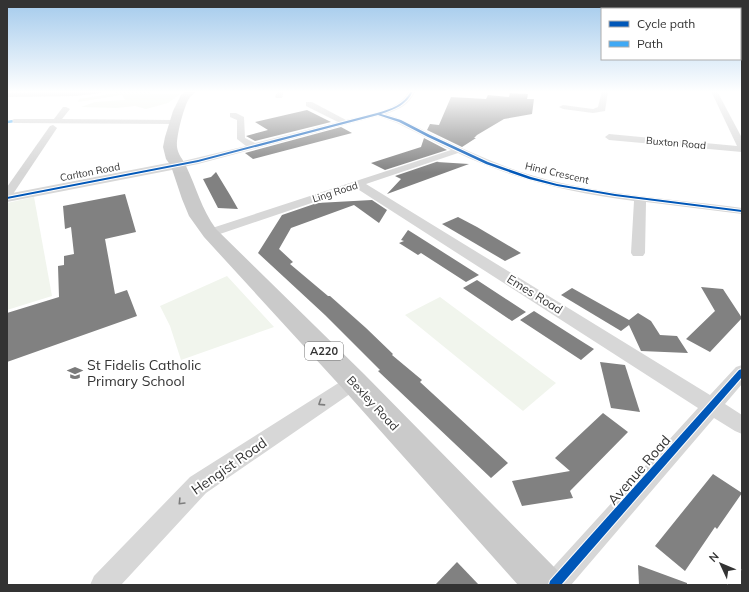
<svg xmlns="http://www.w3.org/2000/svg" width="749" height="592" font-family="Mulish,sans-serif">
<rect width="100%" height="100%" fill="#fff"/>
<g fill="#f1f5ed">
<path d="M119,91h30l5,3h26l-12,9 -22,6 -11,-3 -18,2 -36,-1 14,-5 30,-2 -3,-5 -44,7 1,-3 37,-6z"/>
<path d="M34,197l18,99 -45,14v-107z"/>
<path d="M227,276l47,51 -93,33 -11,-34 -10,-20z"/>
<path d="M440,297l116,86 -33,28 -118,-96z"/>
</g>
<g fill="#818181">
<path d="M510,93l18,1 -1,5h7l-2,15 -28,5 -27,16 -3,3h2l-14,9 -35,-17 3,-6 9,1 12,-28 35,2 2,-4 21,2z"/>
<path d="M307,110l24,12 -76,19 -9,-5 22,-6 -13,-8z"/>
<path d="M341,127l11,6 -99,26 -8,-6z"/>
<path d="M424,138l23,12 -62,20 -14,-7 50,-16z"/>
<path d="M439,161l-2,1 32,2 -82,30 14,-15 -6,-3z"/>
<path d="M216,172l14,23 8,14 -20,-1 -15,-29 8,-2z"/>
<path d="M125,194l11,38 -31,7 10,55 12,-4 10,26 -130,46v-49l52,-16 -1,-31 6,-1v-9l10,-2 -3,-27 -6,2 -2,-23z"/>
<path d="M372,200l15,10 -8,13 -25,-18 -63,23 -12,21 14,13 -3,2 38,32h2l36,32 27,26 -1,1 30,25 -2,2 88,81 -17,15 -113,-107 2,-1 -55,-55 -67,-62 24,-38 35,-12z"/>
<path d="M458,217l19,10 44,26 -16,8 -63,-37z"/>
<path d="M408,230l8,5 63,40 -13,7 -45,-29 -3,2 -19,-12 5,-2 -3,-1z"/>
<path d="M477,280l29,19 20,13 -14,9 -49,-33z"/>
<path d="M701,287l22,2 19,29 -32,34 -24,-13 29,-28z"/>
<path d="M572,288l57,32 9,-7 13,8 9,14 17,1 11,17 -47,-2 -12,-26 -8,6 -60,-36z"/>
<path d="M534,311l44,28 16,10 -13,11 -61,-40z"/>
<path d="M600,362l25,3 15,47 -29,-4z"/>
<path d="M603,413l25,19 -58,59 3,7 -51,8 -10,-25 58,-10 -15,-13z"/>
<path d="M713,474l29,19 -25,36 -2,-2 -30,44 -30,-25z"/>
<path d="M457,562l22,23h-44z"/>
<path d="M638,565l49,18v2h-48z"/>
</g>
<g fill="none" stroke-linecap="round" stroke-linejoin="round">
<g fill="#d7d7d7" fill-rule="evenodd">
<path d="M87,91h17l-3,2 -25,3 -69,1v-4z"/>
<path d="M278,91h6l-2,7h-6l-1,-2z"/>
<path d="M409,91h6c-5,14 -16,18 -29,23 17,5 31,13 47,21 33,15 66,31 101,41 66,19 141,23 208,32v6l-96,-12 -1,51 -2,3h-10l-2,-3 3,-52c-61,-8 -119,-21 -176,-48l-92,31 344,211 26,-28 6,-2v19l-17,20 17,11v19l-7,-3 -21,-13 -143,167h-30l4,-9 153,-168 -342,-220 -142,48h-8l-2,-3 2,-3 245,-80 -54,-27 -19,-7 -180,48 -20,4 -5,-3 2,-2 71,-17 -9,-7v-19l-7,-3v-4h6l8,4 1,21 10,5 83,-21 -32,-16v-4h6l34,18c21,-6 52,-8 63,-29z"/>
<path d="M602,91h6l-3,20 -12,2 -30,-4 -4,-2 4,-2 30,4 5,-2z"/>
<path d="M711,91h6l25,47v14l-133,-12 -4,-3 4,-3 128,12z"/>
<path d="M63,107h3l4,2 -8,10 113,1 4,2 -4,2 -161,-1 -4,-2 4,-2h40z"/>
<path d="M53,125l4,3 -46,69 -4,1v-11l43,-61z"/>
<path d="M354,375l6,2 3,5 -3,5 -154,106 -85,92h-31l4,-9 96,-99 158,-100z"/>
</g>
<path fill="#d7d7d7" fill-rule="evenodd" d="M178,161l4,1 2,3 -2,3 -175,34v-8z"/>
<path fill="#cacaca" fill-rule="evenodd" d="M186,91h11c-2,2 -5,4 -7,6 -6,8 -14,40 -13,50 1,8 6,12 9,19 11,23 15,42 30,63l148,145 194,197 5,14h-45l-174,-195 -140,-153 -15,-21 -7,-17 -11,-33 -5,-7 -3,-12 2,-10 8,-26 8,-16z"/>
<path stroke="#3fa9f5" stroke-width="2.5" stroke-dasharray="5.5 2.5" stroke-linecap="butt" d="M7,122l7,-1"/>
<g stroke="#fff" stroke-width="2">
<g id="cycleway">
<path d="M411,91h2c-6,14 -18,18 -32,23l20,6 29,15 58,27 43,15 26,7 58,10 127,16v2l-127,-16 -58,-10 -28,-7 -43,-15 -58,-27 -29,-15 -21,-7 -180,47 -191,37v-2l191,-37 179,-47c14,-4 27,-8 34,-22z"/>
<path d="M742,369v8l-181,208h-12l1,-4 189,-211z"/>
</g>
</g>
<use href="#cycleway" fill="#0057b8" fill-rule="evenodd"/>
</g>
<defs><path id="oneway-chevron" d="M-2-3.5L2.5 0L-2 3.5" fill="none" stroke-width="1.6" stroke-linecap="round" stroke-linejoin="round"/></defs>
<g stroke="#7d7d7d">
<use href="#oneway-chevron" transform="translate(321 403) rotate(147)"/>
<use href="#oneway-chevron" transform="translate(181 502) rotate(134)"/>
</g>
<linearGradient id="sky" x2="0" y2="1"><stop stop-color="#a3caec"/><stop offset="0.53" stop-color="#fff"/><stop offset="1" stop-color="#fff" stop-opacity="0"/></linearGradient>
<rect width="749" height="173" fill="url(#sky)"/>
<defs>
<g id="school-bare" transform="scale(1.2)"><path d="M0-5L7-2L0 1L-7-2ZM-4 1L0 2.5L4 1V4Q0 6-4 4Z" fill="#7a7a7a" stroke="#fff" stroke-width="2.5" paint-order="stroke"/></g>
</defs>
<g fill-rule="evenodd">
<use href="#school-bare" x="75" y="373"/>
</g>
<g text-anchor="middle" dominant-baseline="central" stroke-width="4" stroke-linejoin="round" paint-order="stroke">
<g font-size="10" fill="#333" stroke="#fff">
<text transform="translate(676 143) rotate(5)">Buxton Road</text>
<text transform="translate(90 172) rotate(-11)">Carlton Road</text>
<text transform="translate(557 173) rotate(13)">Hind Crescent</text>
<text transform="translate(335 192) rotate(-18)">Ling Road</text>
</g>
<rect fill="#fff" stroke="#707070" stroke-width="1" x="305" y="342" width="38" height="18" rx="3"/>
<g font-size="11" font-weight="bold" fill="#333">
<text x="324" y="351">A220</text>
</g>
<g font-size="12" fill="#333" stroke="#fff">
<text transform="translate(535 294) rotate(32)">Emes Road</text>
<text transform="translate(373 403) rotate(47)">Bexley Road</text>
</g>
<g font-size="14" fill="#333" stroke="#fff" text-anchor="start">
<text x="87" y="365">St Fidelis Catholic<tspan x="87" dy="16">Primary School</tspan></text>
</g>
<g font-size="14" fill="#333" stroke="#fff">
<text transform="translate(229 466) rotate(-35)">Hengist Road</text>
<text transform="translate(639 470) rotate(-49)">Avenue Road</text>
</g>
</g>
<rect width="749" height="592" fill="none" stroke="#333333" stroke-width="16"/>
<rect x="601" y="8" width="140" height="52" fill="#ffffff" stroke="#adadad"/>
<rect x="609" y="21" width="20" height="6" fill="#0057b8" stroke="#adadad"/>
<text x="637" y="28" font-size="12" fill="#333333">Cycle path</text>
<rect x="609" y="41" width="20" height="6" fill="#3fa9f5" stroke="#adadad"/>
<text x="637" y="48" font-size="12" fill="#333333">Path</text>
<g transform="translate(721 564) rotate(314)" stroke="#ffffff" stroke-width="3" paint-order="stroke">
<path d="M0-3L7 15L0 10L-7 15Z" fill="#333333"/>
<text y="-6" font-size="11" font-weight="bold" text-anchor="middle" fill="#333333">N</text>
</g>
</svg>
